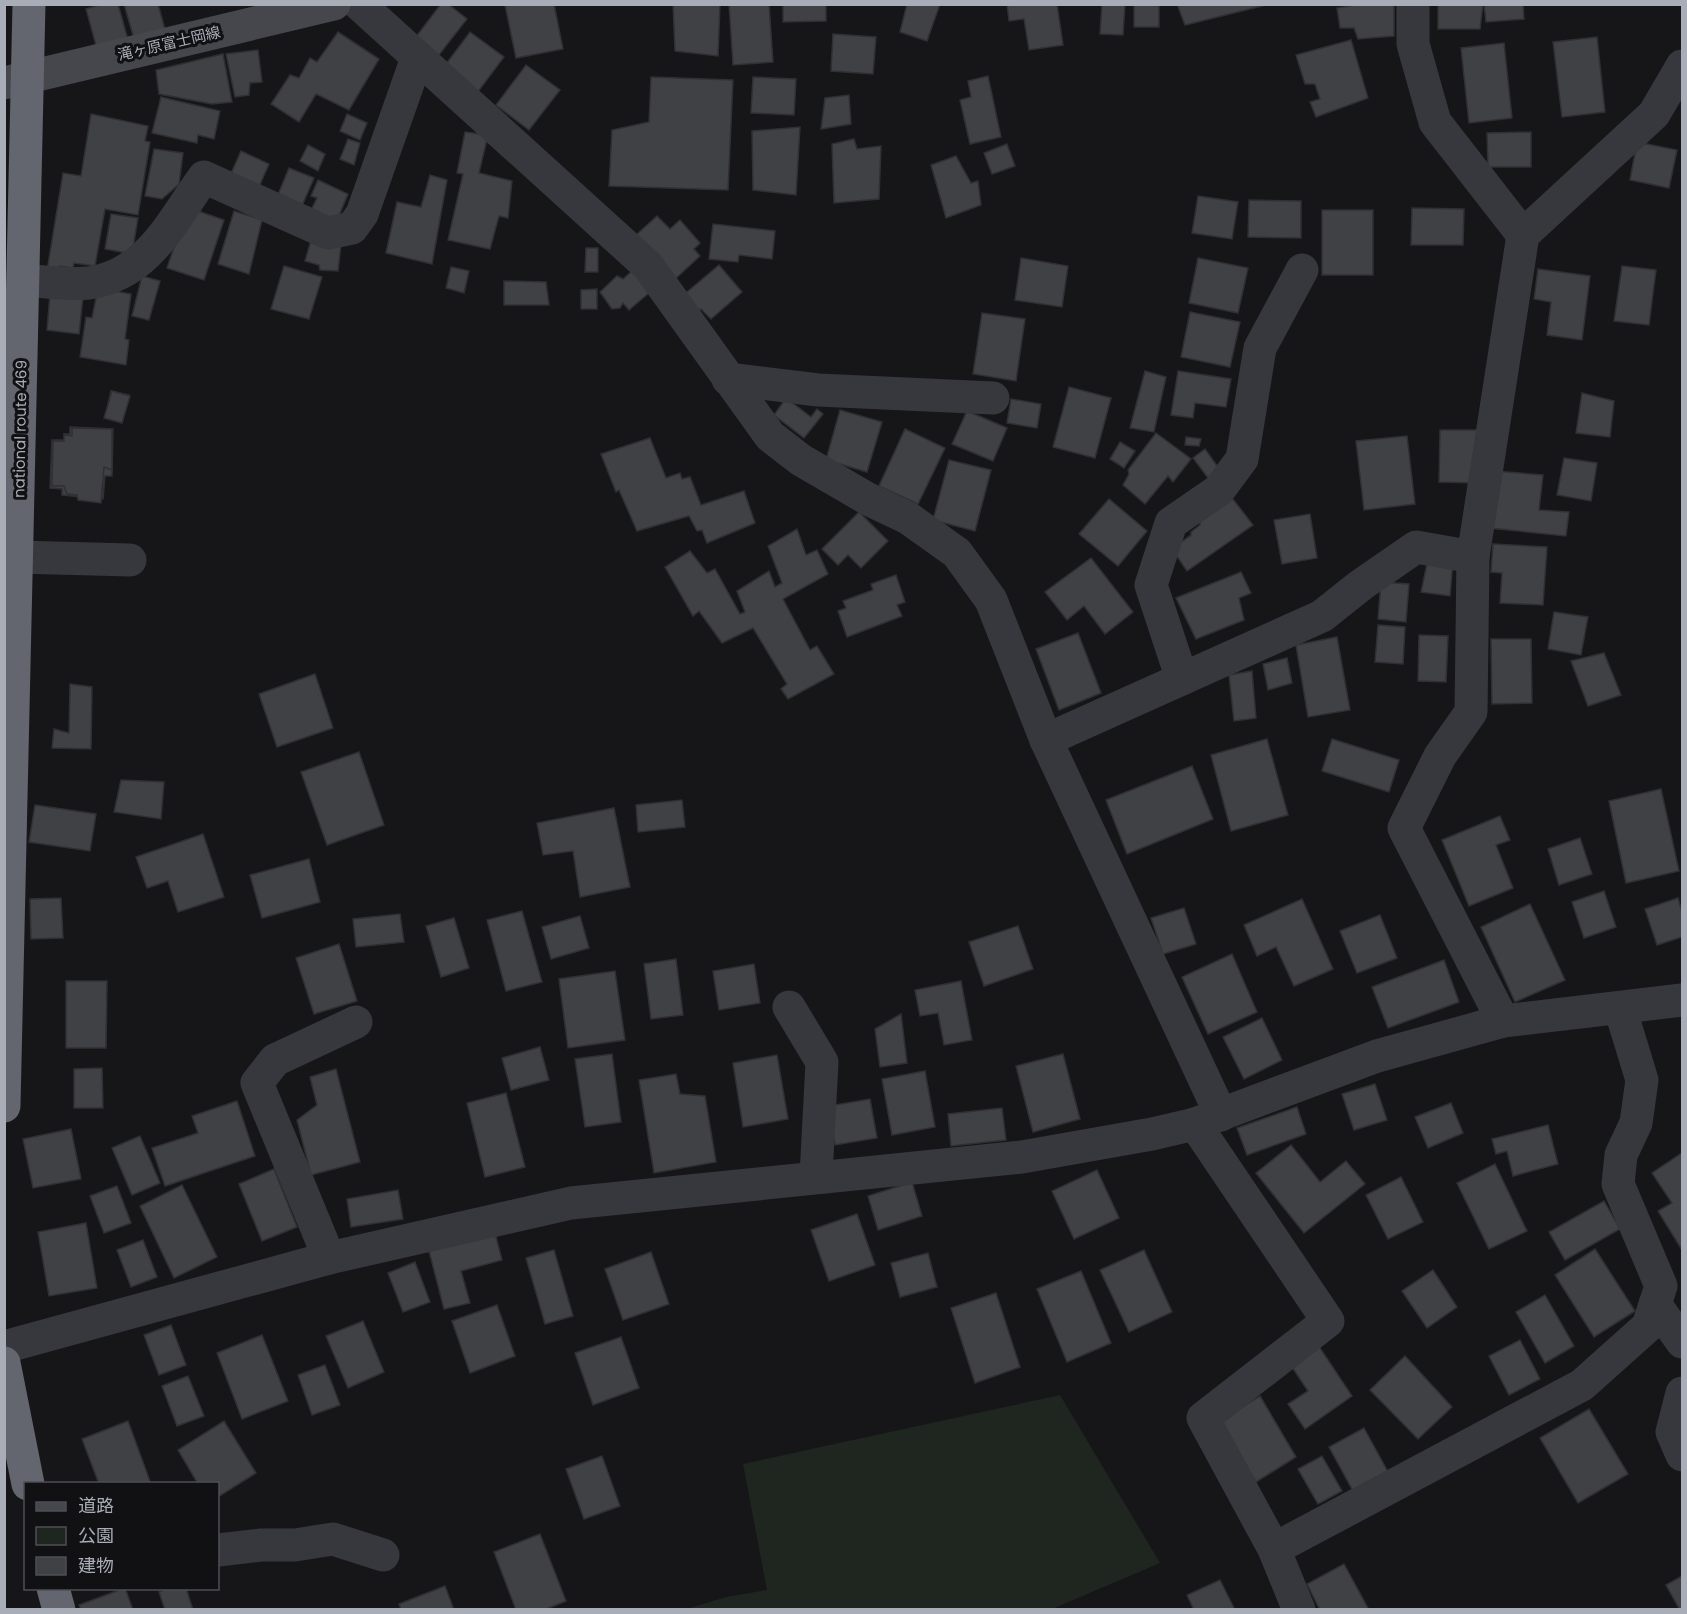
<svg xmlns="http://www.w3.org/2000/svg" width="1687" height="1614" font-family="Poppins,'Noto Sans JP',sans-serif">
<rect width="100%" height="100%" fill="#161618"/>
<path fill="#1e261f" d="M1060,1395l100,168 -108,46h-365l39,-12 41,-7 -24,-126z"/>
<g fill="#404145" stroke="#303034" stroke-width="1.5">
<path d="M102,4h16l10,36 -31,9 -11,-40z"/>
<path d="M124,4h34l8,29 -31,9z"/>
<path d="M441,4h7l19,15 -32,41 -23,-18z"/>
<path d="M554,4l9,45 -47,9 -11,-53z"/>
<path d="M673,4h47l-2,52 -43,-5z"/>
<path d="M729,4h40l4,58 -40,3z"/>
<path d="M783,4h43v17l-43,1z"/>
<path d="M907,4h33l-13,37 -27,-9z"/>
<path d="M1007,4h50l6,41 -34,5 -5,-31 -15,2z"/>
<path d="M1102,4h23l-2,31 -23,-1z"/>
<rect x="1134" y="4" width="25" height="23"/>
<path d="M1177,4h93l-85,21z"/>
<path d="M1362,4h32v32l-36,3 -4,-11h-14l-3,-20z"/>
<path d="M1438,4h45l-3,25h-42z"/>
<path d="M1484,4h39l1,15 -38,3z"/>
<path d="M338,32l41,27 -30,51 -33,-16 -17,28 -28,-18 19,-29 9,3 11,-20 7,4z"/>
<path d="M470,32l34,25 -30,40 -34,-25z"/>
<path d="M833,34l43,3 -3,37 -42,-3z"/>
<path d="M1597,37l8,75 -43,5 -9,-75z"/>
<path d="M1351,40l17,58 -52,19 -6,-15 10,-3 -5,-15h-10l-9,-29z"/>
<path d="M1504,43l8,75 -43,5 -8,-75z"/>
<path d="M258,50l4,32 -12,1 -1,12 -14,2 -9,-43z"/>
<path d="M223,54l9,48 -20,2 -53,-10 -3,-24z"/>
<path d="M526,65l34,25 -31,40 -33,-25z"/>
<path d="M988,76l13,61 -31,7 -10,-44 11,-3 -3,-16z"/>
<path d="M651,77l82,3 -5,110 -119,-4 3,-56 37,-8z"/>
<path d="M753,77l43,2 -2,36 -43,-2z"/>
<path d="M849,95l2,29 -30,5 4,-31z"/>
<path d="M161,97l59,14 -6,28 -16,-4 -1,8 -45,-10z"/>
<path d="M91,114l57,12 -3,15 5,1 -12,73 -33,-6 -10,57 -21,-3 -1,5 -14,-2 -1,7 -11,-2 16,-98 18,3z"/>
<path d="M347,114l20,9 -7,17 -20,-9z"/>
<path d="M800,127l-4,68 -43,-5 -1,-59z"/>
<path d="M465,132l23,3 -9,38 33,8 -4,37 -9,-2 -9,33 -42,-9 15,-66 -6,-1z"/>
<path d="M1531,132v35h-43l-1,-34z"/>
<path d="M348,139l12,4 -6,22 -14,-6z"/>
<path d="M854,139l3,10 24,-3 -2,53 -45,4 -2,-59z"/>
<path d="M1637,142l40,8 -8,38 -39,-8z"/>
<path d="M1007,144l8,22 -23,8 -8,-21z"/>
<path d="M308,145l17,9 -7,17 -18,-10z"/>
<path d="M154,149l29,4 -4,31 -17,15 -17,-3z"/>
<path d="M241,151l28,13 -11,25 -28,-13z"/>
<path d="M956,156l15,27 7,-2 3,24 -35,13 -15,-53z"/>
<path d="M289,168l25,10 -13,30 -24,-11z"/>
<path d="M430,175l17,5 -15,84 -46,-11 11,-51 24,5z"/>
<path d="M318,180l30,14 -11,26 -26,-10 6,-12 -6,-2z"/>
<path d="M1198,196l40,6 -6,37 -40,-6z"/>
<path d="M1249,200l52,1v37l-53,-1z"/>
<path d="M1412,208l52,1 -1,36h-52z"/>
<path d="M195,210l29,10 -20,60 -37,-12 19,-56z"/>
<rect x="1322" y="210" width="51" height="65"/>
<path d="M234,211l28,9 -13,54 -31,-10z"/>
<path d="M111,214l27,4 -6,36 -27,-5z"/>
<path d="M657,216l13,13 10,-9 20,23 -6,6 6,7 -26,24 -39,-44z"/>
<path d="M713,224l62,7 -3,28 -33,-4 -1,7 -29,-3z"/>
<path d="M312,237l29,8 -3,26 -18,-1 -1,-5 -14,-4z"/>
<path d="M586,248h12v24h-13z"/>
<path d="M1021,258l47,8 -6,41 -47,-7z"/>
<path d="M1198,258l50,10 -10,45 -49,-10z"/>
<path d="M719,265l23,27 -31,27 -10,-10 -6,5 -14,-17z"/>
<path d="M284,266l38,11 -13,42 -38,-10z"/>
<path d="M1622,266l34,4 -7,55 -35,-4z"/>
<path d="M451,267l18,4 -5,22 -18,-5z"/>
<path d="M1538,269l52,7 -8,64 -35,-5 4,-33 -17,-3z"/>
<path d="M632,271l18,21 -21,18 -6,-7 -3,5 -8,1 -12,-17 17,-16 6,3z"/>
<path d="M142,276l18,5 -11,39 -17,-4z"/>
<path d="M504,281l42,1 3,23h-45z"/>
<path d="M98,288l33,6 -6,45 4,1 -3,25 -46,-8 6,-40 6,1z"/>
<path d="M597,289v20h-16v-19z"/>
<path d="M50,294l33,3 -4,37 -32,-4z"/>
<path d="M1190,312l50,10 -10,45 -49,-10z"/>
<path d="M982,313l43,6 -9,62 -43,-7z"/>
<path d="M1145,371l21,6 -12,55 -24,-4z"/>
<path d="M1178,371l53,8 -5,28 -31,-4 -2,15 -22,-3z"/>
<path d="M1069,387l42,11 -16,60 -42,-11z"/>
<path d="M111,391l18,4 -7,27 -17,-4z"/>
<path d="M112,391l18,5 -8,27 -18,-5z"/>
<path d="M1582,393l32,8 -4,36 -34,-4z"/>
<path d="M786,398l25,19 6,-8 6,5 -19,24 -30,-23z"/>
<path d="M1011,399l30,5 -4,24 -30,-5z"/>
<path d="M840,410l42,12 -15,50 -41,-12z"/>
<path d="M967,411l40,17 -14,33 -41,-17z"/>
<path d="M70,427l43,2 -1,47h-7l-2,23 -41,-4v-6l-12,-1 2,-48h13l-1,-6h6z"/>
<path d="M72,428l40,1v41l-8,-3 -3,36 -23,-3 -1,-5 -10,-1 -3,-8h-12l1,-45h11v-6l8,1z"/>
<path d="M905,429l40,19 -27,56 -39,-18z"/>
<path d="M1440,430h37l-1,53 -37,-1z"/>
<path d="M1156,433l35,26 -18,23 -5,-6 -23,28 -22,-19 6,-11 -1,-4z"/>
<path d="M1407,436l8,68 -51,6 -8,-69z"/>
<path d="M1186,437l15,2 -2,7 -14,-1z"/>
<path d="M650,438l16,40 14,-5 2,6 8,-2 11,28 43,-14 11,32 -48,20 -5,-13 -5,1 -8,-15 -52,15 -18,-41 -3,2 -15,-38z"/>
<path d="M1120,442l15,9 -11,17 -14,-9z"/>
<path d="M1205,449l15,21 -12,8 -15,-20z"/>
<path d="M1564,458l33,5 -6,38 -34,-6z"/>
<path d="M949,460l42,10 -16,61 -42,-11z"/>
<path d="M1494,471l49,4 -4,35 30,2 -3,24 -77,-8z"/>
<path d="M1232,498l21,27 -66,46 -15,-22 19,-14v-3l9,-7v-5z"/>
<path d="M1109,499l38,32 -29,35 -39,-32z"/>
<path d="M859,512l29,29 -27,27 -13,-13 -10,10 -16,-16z"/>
<path d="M1310,514l7,44 -35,6 -8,-44z"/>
<path d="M797,529l9,26 11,-5 11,24 -45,25 27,51 7,-4 17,28 -46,25 -7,-10 6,-5 -34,-56 -31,15 -23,-32 -6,5 -28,-49 25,-16 17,22 8,-4 25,45 5,-2 -8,-21 32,-20 6,16 7,-4 -14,-37z"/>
<path d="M1493,544l54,3 -4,58 -43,-2 2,-30 -11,-1z"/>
<path d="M1091,558l42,54 -28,22 -21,-28 -17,14 -22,-28z"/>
<path d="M1428,559l25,2 -3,35 -29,-4z"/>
<path d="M1241,572l10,21 -12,5 5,22 -48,19 -20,-41z"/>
<path d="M896,575l9,27 -8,3 5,11 -55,21 -9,-26 8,-3 -3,-7 30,-11 -2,-6z"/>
<path d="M1381,582l28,2 -3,38 -28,-3z"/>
<path d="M1554,612l34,5 -7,38 -33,-6z"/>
<path d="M1378,625l27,2 -2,37 -28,-2z"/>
<path d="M1078,633l23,60 -42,17 -23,-61z"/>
<path d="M1419,635l29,1 -2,46 -28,-1z"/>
<path d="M1337,637l13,73 -42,7 -12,-72z"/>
<path d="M1491,639h40l1,64 -40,1z"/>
<path d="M1604,653l17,42 -33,11 -17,-45z"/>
<path d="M1287,658l5,25 -24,7 -5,-26z"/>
<path d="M1252,671l4,47 -22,3 -5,-46z"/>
<path d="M315,674l18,54 -56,19 -18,-53z"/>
<path d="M70,684l22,3 -1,62 -39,-1 2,-19 15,4z"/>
<path d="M1267,739l21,76 -57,16 -20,-76z"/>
<path d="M1332,739l67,21 -10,32 -67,-21z"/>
<path d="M359,752l25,73 -57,20 -26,-73z"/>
<path d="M1192,766l21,53 -86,35 -21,-54z"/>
<path d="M121,780l43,2 -3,37 -47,-7z"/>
<path d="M1661,789l18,82 -53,12 -17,-82z"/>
<path d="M682,800l3,27 -47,5 -2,-27z"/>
<path d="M35,805l61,9 -6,37 -61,-9z"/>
<path d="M614,808l16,79 -50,10 -7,-46 -30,4 -6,-32z"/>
<path d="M1500,816l10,24 -14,5 17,43 -44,18 -27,-66z"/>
<path d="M203,834l21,63 -46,15 -10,-31 -21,7 -11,-31z"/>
<path d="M1580,838l12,36 -33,11 -11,-36z"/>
<path d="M309,859l11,43 -58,16 -12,-43z"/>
<path d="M1604,891l12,36 -32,11 -12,-36z"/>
<path d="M61,898l2,40 -32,1 -1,-40z"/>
<path d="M1678,898l4,14v25l-25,8 -12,-36z"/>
<path d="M1302,899l31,70 -39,17 -18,-39 -19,9 -13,-31z"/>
<path d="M1530,904l35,76 -50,22 -34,-75z"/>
<path d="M1184,908l12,36 -33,10 -12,-36z"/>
<path d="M522,911l20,71 -36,9 -19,-71z"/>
<path d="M400,914l4,28 -48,5 -3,-28z"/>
<path d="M1380,915l17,43 -40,15 -17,-42z"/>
<path d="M580,916l9,32 -38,11 -9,-32z"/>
<path d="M454,918l15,50 -28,9 -15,-51z"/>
<path d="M1018,926l15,43 -49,17 -15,-44z"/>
<path d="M339,944l18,57 -43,13 -18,-56z"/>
<path d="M1232,954l25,58 -49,22 -26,-57z"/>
<path d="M676,959l7,56 -32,4 -7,-55z"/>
<path d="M1444,960l15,42 -71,26 -16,-41z"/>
<path d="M754,964l6,39 -41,7 -6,-39z"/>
<path d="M615,971l10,69 -57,8 -9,-69z"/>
<path d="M66,981h41l-1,67h-40z"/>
<path d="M961,981l11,59 -28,5 -6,-32 -18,3 -5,-26z"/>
<path d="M901,1014l6,49 -27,4 -5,-38z"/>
<path d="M1262,1018l20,42 -38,19 -21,-42z"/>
<path d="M540,1047l9,33 -38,10 -9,-32z"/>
<path d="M612,1054l9,68 -36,5 -10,-68z"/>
<path d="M1063,1054l17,65 -47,13 -17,-66z"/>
<path d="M777,1055l11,64 -45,8 -10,-64z"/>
<path d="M102,1068l1,40h-29v-39z"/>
<path d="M336,1069l24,93 -49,13 -14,-55 20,-15 -7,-28z"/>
<path d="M925,1071l10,56 -43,8 -10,-56z"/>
<path d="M676,1074l4,20 25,2 11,66 -62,11 -15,-93z"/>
<path d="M1375,1084l12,36 -33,10 -12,-36z"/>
<path d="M506,1093l19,74 -40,10 -18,-74z"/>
<path d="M870,1099l7,39 -42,7 -6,-39z"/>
<path d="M237,1101l18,55 -90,30 -13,-38 46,-15 -6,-17z"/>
<path d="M1451,1103l12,30 -35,15 -13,-31z"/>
<path d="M1297,1107l9,27 -59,21 -10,-27z"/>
<path d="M1002,1108l4,32 -55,6 -3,-32z"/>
<path d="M1548,1125l10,39 -45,12 -6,-25 -11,3 -4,-15z"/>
<path d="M71,1129l10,50 -48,9 -10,-49z"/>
<path d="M140,1136l20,47 -28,12 -20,-47z"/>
<path d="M1291,1145l29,37 26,-21 19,23 -61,49 -48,-60z"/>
<path d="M1682,1153v97l-24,-39 14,-8 -20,-30z"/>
<path d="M1495,1164l32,67 -38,18 -32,-66z"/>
<path d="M274,1169l23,58 -35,14 -23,-57z"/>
<path d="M1097,1170l22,48 -45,21 -22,-48z"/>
<path d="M1401,1177l22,45 -35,17 -22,-44z"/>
<path d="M912,1182l10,34 -44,14 -10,-34z"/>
<path d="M182,1185l35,72 -43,21 -34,-72z"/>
<path d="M117,1186l14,37 -27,10 -14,-37z"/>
<path d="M398,1190l5,29 -52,8 -4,-28z"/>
<path d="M1604,1201l16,28 -55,31 -16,-28z"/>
<path d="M857,1214l18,51 -46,16 -18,-51z"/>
<path d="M86,1223l11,65 -48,8 -11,-64z"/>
<path d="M495,1233l7,27 -41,11 9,32 -26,6 -15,-58z"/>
<path d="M143,1240l14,37 -26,10 -14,-37z"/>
<path d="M1595,1249l40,62 -41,26 -39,-62z"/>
<path d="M554,1250l19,66 -28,8 -19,-66z"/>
<path d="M1144,1250l28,62 -43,20 -29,-62z"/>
<path d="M651,1252l18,52 -46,16 -18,-51z"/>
<path d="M928,1253l9,34 -37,10 -9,-34z"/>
<path d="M415,1262l15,40 -27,10 -15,-39z"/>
<path d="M1433,1270l24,37 -30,21 -25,-37z"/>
<path d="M1081,1271l30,72 -44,19 -30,-73z"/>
<path d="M996,1293l24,74 -45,16 -24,-75z"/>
<path d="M1545,1295l29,51 -29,17 -29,-51z"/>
<path d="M497,1305l18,51 -45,17 -18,-52z"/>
<path d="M363,1321l21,51 -36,16 -22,-52z"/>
<path d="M171,1325l15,40 -27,10 -15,-40z"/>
<path d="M262,1335l26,66 -46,18 -25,-66z"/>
<path d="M621,1337l18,51 -46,17 -18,-52z"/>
<path d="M1520,1340l20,39 -31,16 -20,-39z"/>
<path d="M1318,1345l34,51 -47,33 -17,-25 20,-13 -18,-27z"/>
<path d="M1405,1356l47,51 -34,32 -48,-49z"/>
<path d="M325,1365l15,40 -28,10 -14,-40z"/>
<path d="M188,1376l16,40 -27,10 -15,-40z"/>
<path d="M1260,1396l36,61 -40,25 -37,-61z"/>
<path d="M1589,1409l39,65 -50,29 -38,-65z"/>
<path d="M128,1421l23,63h-52l-17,-45z"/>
<path d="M224,1421l32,52 -38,24v-13h-20l-20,-34z"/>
<path d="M1364,1428l24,44 -35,19 -24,-44z"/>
<path d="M602,1456l18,50 -36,13 -18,-50z"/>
<path d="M1322,1456l20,35 -24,13 -20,-35z"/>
<path d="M540,1534l26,67 -22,9h-28l-22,-58z"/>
<path d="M1344,1564l25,46h-49l-13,-26z"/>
<path d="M1682,1576v34h-2l-14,-25z"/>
<path d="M1220,1580l15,30h-41l-7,-15z"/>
<path d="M445,1586l9,24h-53l-2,-6z"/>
<path d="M125,1588l8,22h-52l-2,-5z"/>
<path d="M169,1588h17l7,22h-28l-6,-18z"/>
</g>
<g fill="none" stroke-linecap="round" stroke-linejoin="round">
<g stroke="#37383d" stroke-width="33">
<path d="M359,4l289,262 122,170 31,24 67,39 40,19 49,35 34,47 55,140 175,375"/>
<path d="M1413,4v40l22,78 88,113"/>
<path d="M24,280c20,2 44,5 65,3 59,-8 83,-62 115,-106l124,56 24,-5 10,-14 55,-156"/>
<path d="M728,379l90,11 175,8"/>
<path d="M17,557l113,3"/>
<path d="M1182,679l-31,-94 20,-62 48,-33 23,-31 18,-111 42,-78"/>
<path d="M1046,740l276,-124 39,-31 55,-38 57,10"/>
<path d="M789,1007l33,55 -6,114"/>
<path d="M1503,1021l-99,-193 36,-72 31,-44 2,-155 50,-322 131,-121 28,-48"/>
<path d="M1195,1124l133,197 -125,97 71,131 25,61"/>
<path d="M329,1258l-72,-175 18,-23 81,-38"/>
<path d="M1655,1304l27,38"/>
<path d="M4,1347l325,-89 242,-55 451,-46 130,-23 43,-10 182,-68 126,-35 179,-21"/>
<path d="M1682,1393l-10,39 10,23"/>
<path d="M1274,1549l308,-164 66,-59 13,-40 -43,-102 3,-29 15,-32 6,-43 -22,-72"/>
<path d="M218,1550l44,-5h33l38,-6 50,16"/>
</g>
<path stroke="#45474d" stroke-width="33" d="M4,83l330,-79"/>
<g stroke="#63666e" stroke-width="33">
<path d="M4,1106l25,-1102"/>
<path d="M4,1363l24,121"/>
<path d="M53,1588l6,22"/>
</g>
</g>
<g text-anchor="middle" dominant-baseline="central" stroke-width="6" stroke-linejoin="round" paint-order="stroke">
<g font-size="15" fill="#a8adb8" stroke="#111113">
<text transform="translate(169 43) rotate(-13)">滝ヶ原富士岡線</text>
<text transform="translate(20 429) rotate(-89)">national route 469</text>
</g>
</g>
<rect width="1687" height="1614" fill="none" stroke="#a8adb8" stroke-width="12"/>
<rect x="24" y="1482" width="195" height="108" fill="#111113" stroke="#4d4f55" stroke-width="1.5"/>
<rect x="36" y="1502" width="30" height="9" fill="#45474d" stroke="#4d4f55" stroke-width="1.5"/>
<text x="78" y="1512" font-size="18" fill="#a8adb8">道路</text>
<rect x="36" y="1527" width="30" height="18" fill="#1e261f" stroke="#4d4f55" stroke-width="1.5"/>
<text x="78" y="1542" font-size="18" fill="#a8adb8">公園</text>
<rect x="36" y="1557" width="30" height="18" fill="#404145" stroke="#4d4f55" stroke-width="1.5"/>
<text x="78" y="1572" font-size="18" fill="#a8adb8">建物</text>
</svg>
